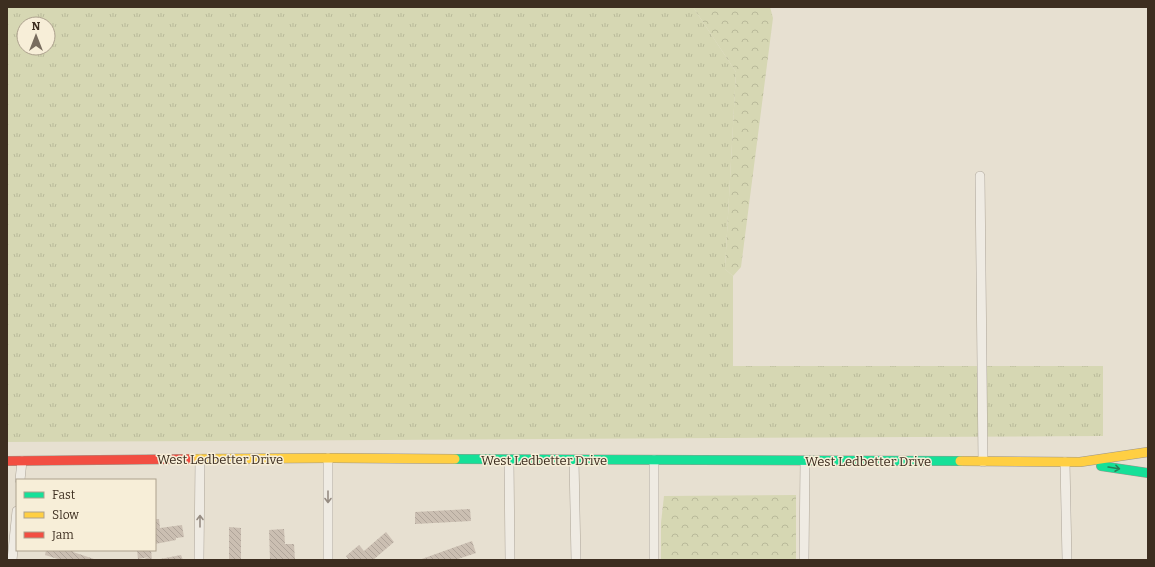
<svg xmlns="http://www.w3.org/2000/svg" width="1155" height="567" font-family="Bitter,serif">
<defs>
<pattern id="grass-tufts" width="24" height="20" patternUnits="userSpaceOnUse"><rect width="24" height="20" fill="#d6d7b3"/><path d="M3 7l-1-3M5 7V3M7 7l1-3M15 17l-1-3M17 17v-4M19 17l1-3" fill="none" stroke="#b9b99a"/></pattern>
<pattern id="forest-crowns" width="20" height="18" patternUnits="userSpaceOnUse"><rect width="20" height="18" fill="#d6d7b3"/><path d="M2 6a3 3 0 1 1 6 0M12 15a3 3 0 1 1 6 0" fill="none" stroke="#b9b99a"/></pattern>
<pattern id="building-back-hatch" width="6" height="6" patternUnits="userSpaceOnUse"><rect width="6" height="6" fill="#cbbfb2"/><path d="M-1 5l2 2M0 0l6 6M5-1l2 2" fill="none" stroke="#afa499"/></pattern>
</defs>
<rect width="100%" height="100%" fill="#e7e0d1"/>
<path fill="url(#grass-tufts)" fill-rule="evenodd" d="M7,7h686l43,65 -11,197 8,7v90h370v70l-1096,6zM24,24h24v24h-24z"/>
<g fill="url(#forest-crowns)">
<path d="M693,7h77l3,11 -32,249 -8,9 -8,-7 11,-197z"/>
<path d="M796,495v65h-135v-37l3,-27z"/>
</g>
<g fill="url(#building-back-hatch)">
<path d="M470,509l1,12 -56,3v-12z"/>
<path d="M155,519h4l1,9 22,-3 2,12 -8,1v2l-21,4z"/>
<path d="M229,527l12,1v32h-12z"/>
<path d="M284,529l1,15h9l1,16h-25l-1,-30z"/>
<path d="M386,532l8,10 -21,18h-24l-3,-4 13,-11 5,6z"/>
<path d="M472,541l4,12 -21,7h-36z"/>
<path d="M46,550h28l-1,2 24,8h-36l-16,-5z"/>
<path d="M137,550h14l1,10h-10l7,-3 -11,2z"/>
<path d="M181,555l2,5h-23v-1z"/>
</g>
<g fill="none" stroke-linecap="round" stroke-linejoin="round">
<g stroke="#ada599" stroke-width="10">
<g id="lane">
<path d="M980,176l3,286"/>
<path d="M328,458v102"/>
<path d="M509,459l1,101"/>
<path d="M574,460l2,100"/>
<path d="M654,460v100"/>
<path d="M1065,462l2,98"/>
<path d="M20,480l2,-19"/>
<path d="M12,560l5,-49"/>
<path d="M199,560l1,-101"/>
<path d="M804,560l1,-99"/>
</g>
</g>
<g stroke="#9c958a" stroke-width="10">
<g id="fast">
<path d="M455,459l505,2"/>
<path d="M1101,466l47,7"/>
</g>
</g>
<g stroke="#9c958a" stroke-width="10">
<g id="slow">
<path d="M190,459l144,-1 121,1"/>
<path d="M960,461l120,1 68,-10"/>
</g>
</g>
<g stroke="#9c958a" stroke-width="10">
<path id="jam" d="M7,461l183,-2"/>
</g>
<use href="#lane" stroke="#efebe3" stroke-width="9"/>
<use href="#fast" stroke="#16e098" stroke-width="9"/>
<use href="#slow" stroke="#ffcf43" stroke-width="9"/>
<use href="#jam" stroke="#f24e42" stroke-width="9"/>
</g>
<defs><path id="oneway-shaft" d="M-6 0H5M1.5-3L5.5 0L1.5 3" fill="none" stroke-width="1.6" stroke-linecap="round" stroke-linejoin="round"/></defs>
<use stroke="#2b7e56" href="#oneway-shaft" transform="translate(1114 468) rotate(9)"/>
<g stroke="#968c82">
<use href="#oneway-shaft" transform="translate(328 497) rotate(90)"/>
<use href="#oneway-shaft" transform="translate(200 521) rotate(-90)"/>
</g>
<g text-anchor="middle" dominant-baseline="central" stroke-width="3" stroke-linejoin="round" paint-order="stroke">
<g font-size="13" fill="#3d2e20" stroke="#f7eed8">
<text x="220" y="459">West Ledbetter Drive</text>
<text x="544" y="460">West Ledbetter Drive</text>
<text x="868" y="461">West Ledbetter Drive</text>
</g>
</g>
<rect width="1155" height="567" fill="none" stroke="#3d2e20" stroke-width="16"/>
<rect x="16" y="479" width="140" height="72" fill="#f7eed8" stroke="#ada18e"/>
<rect x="24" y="492" width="20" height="6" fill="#16e098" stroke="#ada18e"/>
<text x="52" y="499" font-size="12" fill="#3d2e20">Fast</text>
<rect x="24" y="512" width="20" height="6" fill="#ffcf43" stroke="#ada18e"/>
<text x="52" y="519" font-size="12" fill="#3d2e20">Slow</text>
<rect x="24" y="532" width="20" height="6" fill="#f24e42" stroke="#ada18e"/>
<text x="52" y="539" font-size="12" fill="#3d2e20">Jam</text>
<g transform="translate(36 36)"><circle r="19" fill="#f7eed8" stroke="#ada18e"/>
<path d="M0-3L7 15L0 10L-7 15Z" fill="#786c5e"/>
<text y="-6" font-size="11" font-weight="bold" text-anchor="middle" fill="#3d2e20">N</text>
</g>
</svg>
